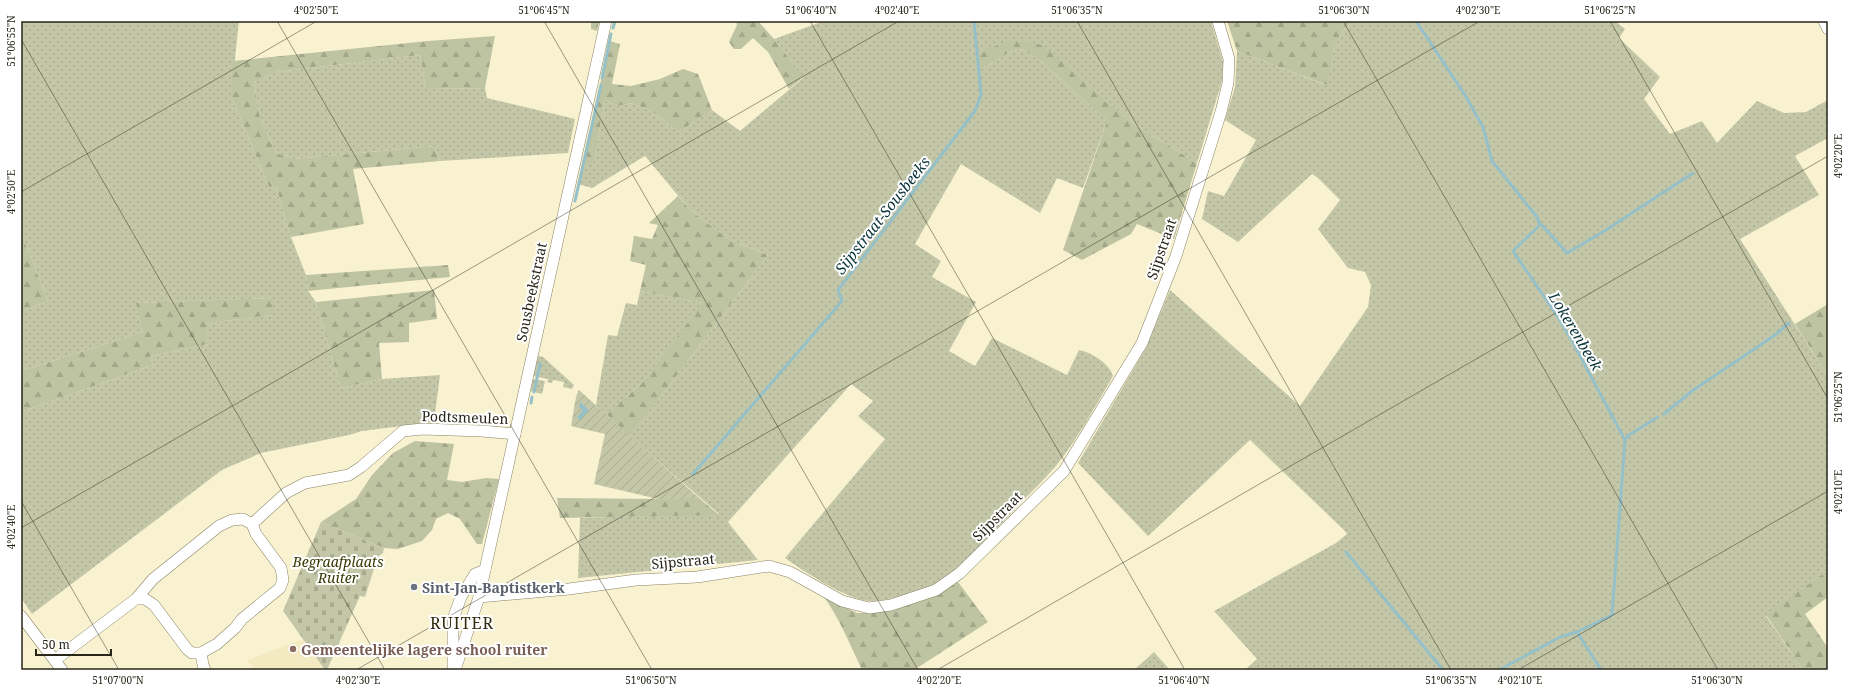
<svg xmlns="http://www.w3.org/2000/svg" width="1849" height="691" font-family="'Noto Serif',serif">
<defs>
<pattern id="grass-dots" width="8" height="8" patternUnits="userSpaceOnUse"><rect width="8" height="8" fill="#c3c7a8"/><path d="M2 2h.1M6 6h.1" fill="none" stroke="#a8ab90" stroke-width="1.8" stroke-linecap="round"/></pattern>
<pattern id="forest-firs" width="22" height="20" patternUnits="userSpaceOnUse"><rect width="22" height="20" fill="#bec3a1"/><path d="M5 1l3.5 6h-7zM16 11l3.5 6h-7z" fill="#a3a78a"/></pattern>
<pattern id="cemetery-stones" width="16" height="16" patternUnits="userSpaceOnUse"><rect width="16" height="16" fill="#c3c7a8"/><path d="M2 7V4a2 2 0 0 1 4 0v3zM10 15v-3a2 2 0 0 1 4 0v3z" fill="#a8ab90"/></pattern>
<pattern id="garden-furrows" width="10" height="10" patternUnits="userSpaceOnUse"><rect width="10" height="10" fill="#c3c7a8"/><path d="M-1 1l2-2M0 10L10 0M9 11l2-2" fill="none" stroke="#a8ab90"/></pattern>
<pattern id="water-ripples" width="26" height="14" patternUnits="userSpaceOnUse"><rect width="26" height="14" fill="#96c0c8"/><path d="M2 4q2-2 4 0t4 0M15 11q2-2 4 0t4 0" fill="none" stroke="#81a5ab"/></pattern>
</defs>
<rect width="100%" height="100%" fill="#f9f2d1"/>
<path fill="#f3eac1" d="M303,639l22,31h-70l-8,-10z"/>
<g fill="url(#grass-dots)">
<path d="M21,21h218l-8,75 38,91 7,-1 15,51 15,38 2,16 8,11 25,86 41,-9 58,-4 -6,47 -72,9 -13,4 -88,18 -39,17 -190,144 -11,-16v-186l132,-47 -3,-9 58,-12 -3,-21 68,-8v-17l-136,5 6,29 -122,39v-59l27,-11 -27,-69z"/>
<path d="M824,21h387l12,41 -1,19 -25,82 -65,-40 -89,-77 -32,-6 -29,29 28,-17 11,-3 20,12 66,60 -24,67 -26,-10 -17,35 -79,-49 -46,80 26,17 -9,16 44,25 -27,49 26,15 17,-28 75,37 12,-25c12,2 31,14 34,26 -17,29 -36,64 -57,90 -13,15 -28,29 -42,44 -22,23 -56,63 -85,77 -14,6 -47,15 -61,14 -22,-2 -65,-30 -83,-43l100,-119 -27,-23 15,-15 -22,-17 -123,138 30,38 -180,18 2,-60 139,-4 -90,-78 -33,-31 12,-70 9,1 9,-33 11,2 3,-14 64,12 -62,80 -36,31 22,21 31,-36 109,-144 -38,-15 -39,-29 -46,-55 -53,32 -14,-4 4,-20h11l12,-64 13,6 14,-3 19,8 28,21 33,-22 28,21 63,-53 -29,-39z"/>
<path d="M1349,21h266l10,8 -6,9 41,39 -16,22 26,35 32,-13 15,22 40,-42 27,12 22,-1 22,-12v38l-33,18 24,39 -79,44 88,137v194l-62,46 37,54h-558l12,-11 -43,-48 122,-68 11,-9 -3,-4 -94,-90 -102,96 -70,-73 68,-115 24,-58 130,116 68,-99 3,-22 -6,-13 -17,-4 -30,-39 22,-29 -22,-22 -6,-4 -74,68 -36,-23 6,-28 16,5 32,-56 -31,-20 10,-33 2,-36 89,34 8,-39z"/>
<path d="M420,55l6,34 59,-1 2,10 88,21 -7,34 -128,8 -6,-15 -139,13 -19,-6 -16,-36 -6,-35 22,-10z"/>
<path d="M538,356l5,1 31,28 -2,4 -9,-2 1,-5 -11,-2 -1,3 -5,-1 1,-3 -15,-3z"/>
<path d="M533,379l12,2 -3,13 -12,-3z"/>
<path d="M1154,652l16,18h-36z"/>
</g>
<g fill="url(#forest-firs)">
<path d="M591,21h8l-2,10 -6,-2z"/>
<path d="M736,21h22l16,18 29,38 -14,12 -21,-37 -15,-14 -12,11h-7l-5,-7 8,-17z"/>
<path d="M1227,21h122l-15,25 -7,39 -90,-34z"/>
<path d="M495,36l-10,52 -59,1 -6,-34 -144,17 -22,10 6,35 16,36 19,6 139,-13 6,15 -87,8 11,55 -73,13 -15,-51 -7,1 -38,-91 2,-35 195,-20z"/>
<path d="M1011,40l18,1 15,5 88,77 65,40 -23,76 -37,-15 -6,10 -49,26 -19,-10 44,-129 -66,-60 -20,-12 -11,3 -28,17 -8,-9 11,-10z"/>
<path d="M610,41l10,3 -8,40 19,2 29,-7 23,-10 15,5 14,36 -33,22 -28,-21 -19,-8 -14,3 -13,-6 -12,65 -11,-1z"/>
<path d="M678,196l13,15 39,29 38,15 -109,144 -31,37 -22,-22 36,-31 61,-80 -63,-12 6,-26 -16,-4 4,-25 18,3 6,-14 -9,-2z"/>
<path d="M21,232l27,69 -27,11z"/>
<path d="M448,265l2,12 -142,14 -2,-16z"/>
<path d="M434,290l3,29 -28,4v19l-30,1 3,36 -41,9 -25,-86z"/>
<path d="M273,298v17l-67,8 2,21 -58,12 3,9 -132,47v-41l122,-39 -7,-29z"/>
<path d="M1828,304v72l-33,-52z"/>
<path d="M415,441l39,3 -7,36 15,2 24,-4 13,1 -17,65h-5l-17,-25 -12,-6 -12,6 -4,11 -10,11 -24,8 -14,-1 -63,-26 35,-23 16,-24 21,-22z"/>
<path d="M678,480l41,35 -159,3 -3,-20 104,1z"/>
<path d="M1828,570v27l-23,17 23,34v22h-25l-37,-55z"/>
<path d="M958,582l30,40 -74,48h-52c-12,-25 -22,-51 -38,-73l33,16h18l31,-7 31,-11z"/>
</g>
<path fill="url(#cemetery-stones)" d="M321,522l63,26 -1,5 -5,3 -13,41 -5,-1 -33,74h-2l-42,-59z"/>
<path fill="url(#garden-furrows)" d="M579,390l121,109h-42l-64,-15 11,-50 -34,-8c2,-8 4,-31 8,-36z"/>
<path fill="url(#water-ripples)" d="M580,402l9,8 -9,10 -3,-3 6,-7 -4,-3z"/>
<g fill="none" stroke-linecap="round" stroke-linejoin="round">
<g stroke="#96c0c8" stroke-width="3">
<path d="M1416,21l49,74 18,32 9,34 45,56 3,8 -27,26 43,63 15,25 54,101 -13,175 -35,17 24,38"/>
<path d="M613,28l2,-7"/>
<path d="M602,78l9,-44"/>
<path d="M575,201l26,-116"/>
<path d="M1540,225h2l25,28 39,-23 87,-57"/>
<path d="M534,392l6,-28"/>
<path d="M531,403l1,-6"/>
<path d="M1664,414l28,-23 83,-56 14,-12"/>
<path d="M1625,440l4,-5 29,-18"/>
<path d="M693,474l149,-173 -4,-11 137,-179 6,-16 -7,-74"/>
<path d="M1346,552l97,118"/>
<path d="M1499,670l61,-33 17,-5"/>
</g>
<g stroke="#898264" stroke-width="12">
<g id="minor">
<path d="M1824,21l4,8"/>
<path d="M252,524l34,-31 19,-10 44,-8 12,-8 42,-36 19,-2 60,2 33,3"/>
<path d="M479,597l90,-8 67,-9 61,-3 72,-11 21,6 52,29 27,7 22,-3 45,-15 24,-17 104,-102 78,-128 34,-87 45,-144 7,-29 1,-24 -11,-38"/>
<path d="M21,616l41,54"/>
<path d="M201,653l2,12 2,5"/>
<path d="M55,660l81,-61 17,-20 66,-53 13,-6 11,-1 9,5 4,10 25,34 2,12 -3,8 -38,31 -7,9 -18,16 -16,9h-9l-5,-4 -33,-44 -9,-6h-9"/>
<path d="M453,667v-48l8,-22 14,-23 10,-4"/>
<path d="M455,670l24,-73 127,-576"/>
</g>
</g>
<use href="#minor" stroke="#fff" stroke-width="11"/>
</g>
<path fill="none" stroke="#282519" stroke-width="1" stroke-opacity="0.45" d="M277,21l375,649M544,21l374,649M810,21l375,649M1077,21l374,649M1343,21l375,649M1610,21l218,378M21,39l364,631M21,192l296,-171M21,501l98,169M21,528l878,-507M356,670l1124,-649M937,670l891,-514M1518,670l310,-179"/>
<circle fill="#6b7280" stroke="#fff" stroke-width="1.5" cx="414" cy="587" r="4"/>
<circle fill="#8d6e63" stroke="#fff" stroke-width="1.5" cx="293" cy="649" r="4"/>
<g text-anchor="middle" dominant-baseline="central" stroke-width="4" stroke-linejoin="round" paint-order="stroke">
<g font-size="14" fill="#282519" stroke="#fff">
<text transform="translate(1161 249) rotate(-71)">Sijpstraat</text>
<text transform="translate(531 292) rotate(-78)">Sousbeekstraat</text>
<text transform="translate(465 417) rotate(2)">Podtsmeulen</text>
<text transform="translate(997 516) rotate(-45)">Sijpstraat</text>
<text transform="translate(683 561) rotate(-5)">Sijpstraat</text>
</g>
<g font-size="14" font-style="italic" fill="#363a00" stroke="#fff">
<text x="338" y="561">Begraafplaats<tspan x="338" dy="16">Ruiter</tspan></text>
</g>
<g font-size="14" font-weight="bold" fill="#5b616d" stroke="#fff" text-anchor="start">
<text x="422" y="587">Sint-Jan-Baptistkerk</text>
</g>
<g font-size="14" font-weight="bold" fill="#785e54" stroke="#fff" text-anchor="start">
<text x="301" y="649">Gemeentelijke lagere school ruiter</text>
</g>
<g font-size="15" font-style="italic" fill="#0c353c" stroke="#fff">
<text transform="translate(882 215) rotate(-52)">Sijpstraat-Sousbeeks</text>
<text transform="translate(1576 331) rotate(59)">Lokerenbeek</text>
</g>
<g font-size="16" letter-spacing="1" fill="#332c10" stroke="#fff">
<text x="462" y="623">RUITER</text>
</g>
</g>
<rect width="1849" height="691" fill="none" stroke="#ffffff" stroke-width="44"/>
<path d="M36 649v6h75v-6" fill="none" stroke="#282519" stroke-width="2"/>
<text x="42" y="649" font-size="12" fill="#282519" stroke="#ffffff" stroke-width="3" paint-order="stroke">50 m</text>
<rect x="22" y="22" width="1805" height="647" fill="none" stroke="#282519" stroke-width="1.5"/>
<g font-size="10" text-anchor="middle" fill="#282519">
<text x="316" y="14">4°02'50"E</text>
<text x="544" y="14">51°06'45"N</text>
<text x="811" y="14">51°06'40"N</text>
<text x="897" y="14">4°02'40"E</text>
<text x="1077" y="14">51°06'35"N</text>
<text x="1344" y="14">51°06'30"N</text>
<text x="1478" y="14">4°02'30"E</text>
<text x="1610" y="14">51°06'25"N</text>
<text transform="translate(11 41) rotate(-90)" y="4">51°06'55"N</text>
<text transform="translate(1838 156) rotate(-90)" y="4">4°02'20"E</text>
<text transform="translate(11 192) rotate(-90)" y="4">4°02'50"E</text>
<text transform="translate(1838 397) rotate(-90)" y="4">51°06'25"N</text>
<text transform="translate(1838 492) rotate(-90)" y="4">4°02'10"E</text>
<text transform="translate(11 527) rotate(-90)" y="4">4°02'40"E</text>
<text x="118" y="684">51°07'00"N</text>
<text x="358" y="684">4°02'30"E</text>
<text x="651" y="684">51°06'50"N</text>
<text x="939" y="684">4°02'20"E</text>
<text x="1184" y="684">51°06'40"N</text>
<text x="1451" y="684">51°06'35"N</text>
<text x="1520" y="684">4°02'10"E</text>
<text x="1717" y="684">51°06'30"N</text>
</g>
</svg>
